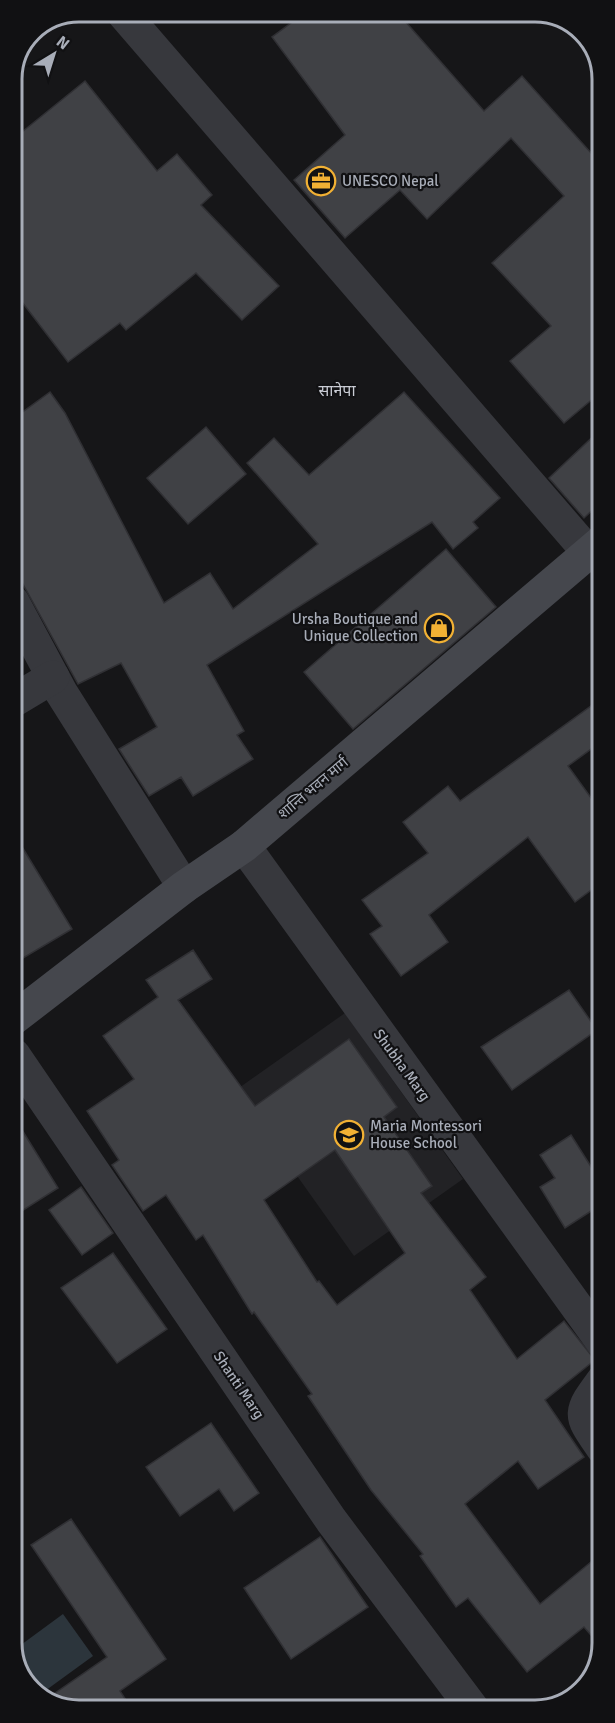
<svg xmlns="http://www.w3.org/2000/svg" width="615" height="1723" font-family="Signika,'Noto Sans Devanagari',sans-serif">
<rect width="100%" height="100%" fill="#161618"/>
<path fill="#222225" d="M345,1013l118,166 -109,77 -118,-166z"/>
<path fill="#2c353c" d="M63,1614l30,42 -55,40 -24,-35v-11z"/>
<g fill="#404145" stroke="#303034" stroke-width="1.5" fill-rule="evenodd">
<path d="M306,12h91l87,99 38,-35 79,88v228l-37,31 -54,-62 41,-35 -59,-63 72,-67 -53,-58 -84,81 -27,-29 -55,48 -51,-58 51,-45 -73,-98z"/>
<path d="M85,81l72,90 20,-17 35,41 -11,10 78,81 -37,34 -46,-47 -70,57 -6,-7 -52,39 -56,-73v-149z"/>
<path d="M50,392l15,21 99,190 46,-30 23,36 85,-65 -71,-81 27,-25 35,37 95,-83 96,106 -27,24 5,6 -25,21 -21,-27 -225,143 37,66 -7,4 16,24 -60,37 -12,-19 -32,19 -30,-47 38,-22 -36,-64 -43,21 -65,-118v-147z"/>
<path d="M206,427l40,47 -58,50 -41,-46z"/>
<path d="M601,429v73l-17,16 -35,-40z"/>
<path d="M446,549l50,58 -143,122 -49,-57z"/>
<path d="M602,698v43l-34,25 34,47v69l-27,20 -47,-65 -99,78 19,27 -47,34 -31,-42 12,-8 -20,-26 66,-47 -25,-31 45,-36 12,15z"/>
<path d="M13,832l59,97 -59,35z"/>
<path d="M193,950l19,29 -34,21 77,106 94,-67 48,68 -13,10 48,69 -11,7 65,84 -16,13 47,69 47,-38 31,39 -50,40 39,57 -46,32 -20,-28 -53,43 75,100 63,-52 -1,96 -18,-21 -57,45 -59,-74 -12,9 -36,-51 3,-2 -52,-64 -63,-94 4,-2 -58,-82 -2,2 -49,-79 -7,5 -30,-45 -23,16 -31,-46 7,-5 -32,-49 47,-32 -31,-43 55,-39 -12,-17zM335,1150l70,103 -68,52 -18,-24 -2,1 -53,-82z"/>
<path d="M569,990l28,40 -85,60 -31,-43z"/>
<path d="M14,1117l44,71 -44,28z"/>
<path d="M571,1135l31,49v20l-37,24 -25,-41 15,-9 -15,-23z"/>
<path d="M81,1187l32,46 -31,22 -33,-45z"/>
<path d="M113,1253l54,76 -50,34 -56,-75z"/>
<path d="M211,1423l48,70 -25,18 -15,-22 -39,27 -34,-49z"/>
<path d="M71,1519l95,140 -46,32 13,20h-58l-30,-11 62,-43 -76,-112z"/>
<path d="M320,1537l48,70 -77,52 -47,-71z"/>
</g>
<g fill="none" stroke-linecap="round" stroke-linejoin="round">
<g stroke="#37383d" stroke-width="33">
<path d="M122,12l467,541"/>
<path d="M13,602l48,90 123,195"/>
<path d="M13,701l40,-24"/>
<path d="M244,846l359,497"/>
<path d="M14,1055l317,465 142,189"/>
<path d="M603,1380c-26,35 -24,34 0,69"/>
</g>
<path stroke="#45474d" stroke-width="33" d="M13,1019l171,-132 60,-41 357,-304"/>
</g>
<defs>
<g id="office-ring" transform="scale(1.5)"><circle r="9.5" fill="#111113" stroke="#f2b134" stroke-width="1.5"/><path d="M-6-3h4V-5.5h4V-3h4V5H-6ZM-1-4.5V-3h2v-1.5ZM-6 0V1H6V0Z" fill="#f2b134"/></g>
<g id="shop-ring" transform="scale(1.5)"><circle r="9.5" fill="#111113" stroke="#f2b134" stroke-width="1.5"/><path d="M-5-2.5h2.3a2.7 3.5 0 0 1 5.4 0H5L5.5 6h-11ZM-1.5-2.5h3a1.5 2.3 0 0 0-3 0Z" fill="#f2b134"/></g>
<g id="school-ring" transform="scale(1.5)"><circle r="9.5" fill="#111113" stroke="#f2b134" stroke-width="1.5"/><path d="M0-5L7-2L0 1L-7-2ZM-4 1L0 2.5L4 1V4Q0 6-4 4Z" fill="#f2b134"/></g>
</defs>
<g fill-rule="evenodd">
<use href="#office-ring" x="321" y="181"/>
<use href="#shop-ring" x="439" y="628"/>
<use href="#school-ring" x="349" y="1135"/>
</g>
<g text-anchor="middle" dominant-baseline="central" stroke-width="4.5" stroke-linejoin="round" paint-order="stroke">
<g font-size="15" fill="#a8adb8" stroke="#111113" text-anchor="start">
<text x="342" y="181">UNESCO Nepal</text>
<text x="418" y="619" text-anchor="end">Ursha Boutique and<tspan x="418" dy="17">Unique Collection</tspan></text>
<text x="370" y="1126">Maria Montessori<tspan x="370" dy="17">House School</tspan></text>
</g>
<g font-size="15" fill="#a8adb8" stroke="#111113">
<text transform="translate(313 788) rotate(-40)">शान्ति भवन मार्ग</text>
<text transform="translate(402 1065) rotate(54)">Shubha Marg</text>
<text transform="translate(239 1385) rotate(56)">Shanti Marg</text>
</g>
<g font-size="16" fill="#c9ccd4" stroke="#111113">
<text x="337" y="391">सानेपा</text>
</g>
</g>
<path d="M0 0H615V1723H0ZM79 22H535A57 57 0 0 1 592 79V1643A57 57 0 0 1 535 1700H79A57 57 0 0 1 22 1643V79A57 57 0 0 1 79 22Z" fill="#111113" fill-rule="evenodd"/>
<path fill="none" stroke="#a8adb8" stroke-width="3" d="M79 22H535A57 57 0 0 1 592 79V1643A57 57 0 0 1 535 1700H79A57 57 0 0 1 22 1643V79A57 57 0 0 1 79 22Z"/>
<g transform="translate(54 54) rotate(38)" stroke="#111113" stroke-width="4.5" paint-order="stroke">
<path d="M0-4.5L10 22L0 15L-10 22Z" fill="#a8adb8"/>
<text y="-9" font-size="16" font-weight="bold" text-anchor="middle" fill="#a8adb8">N</text>
</g>
</svg>
